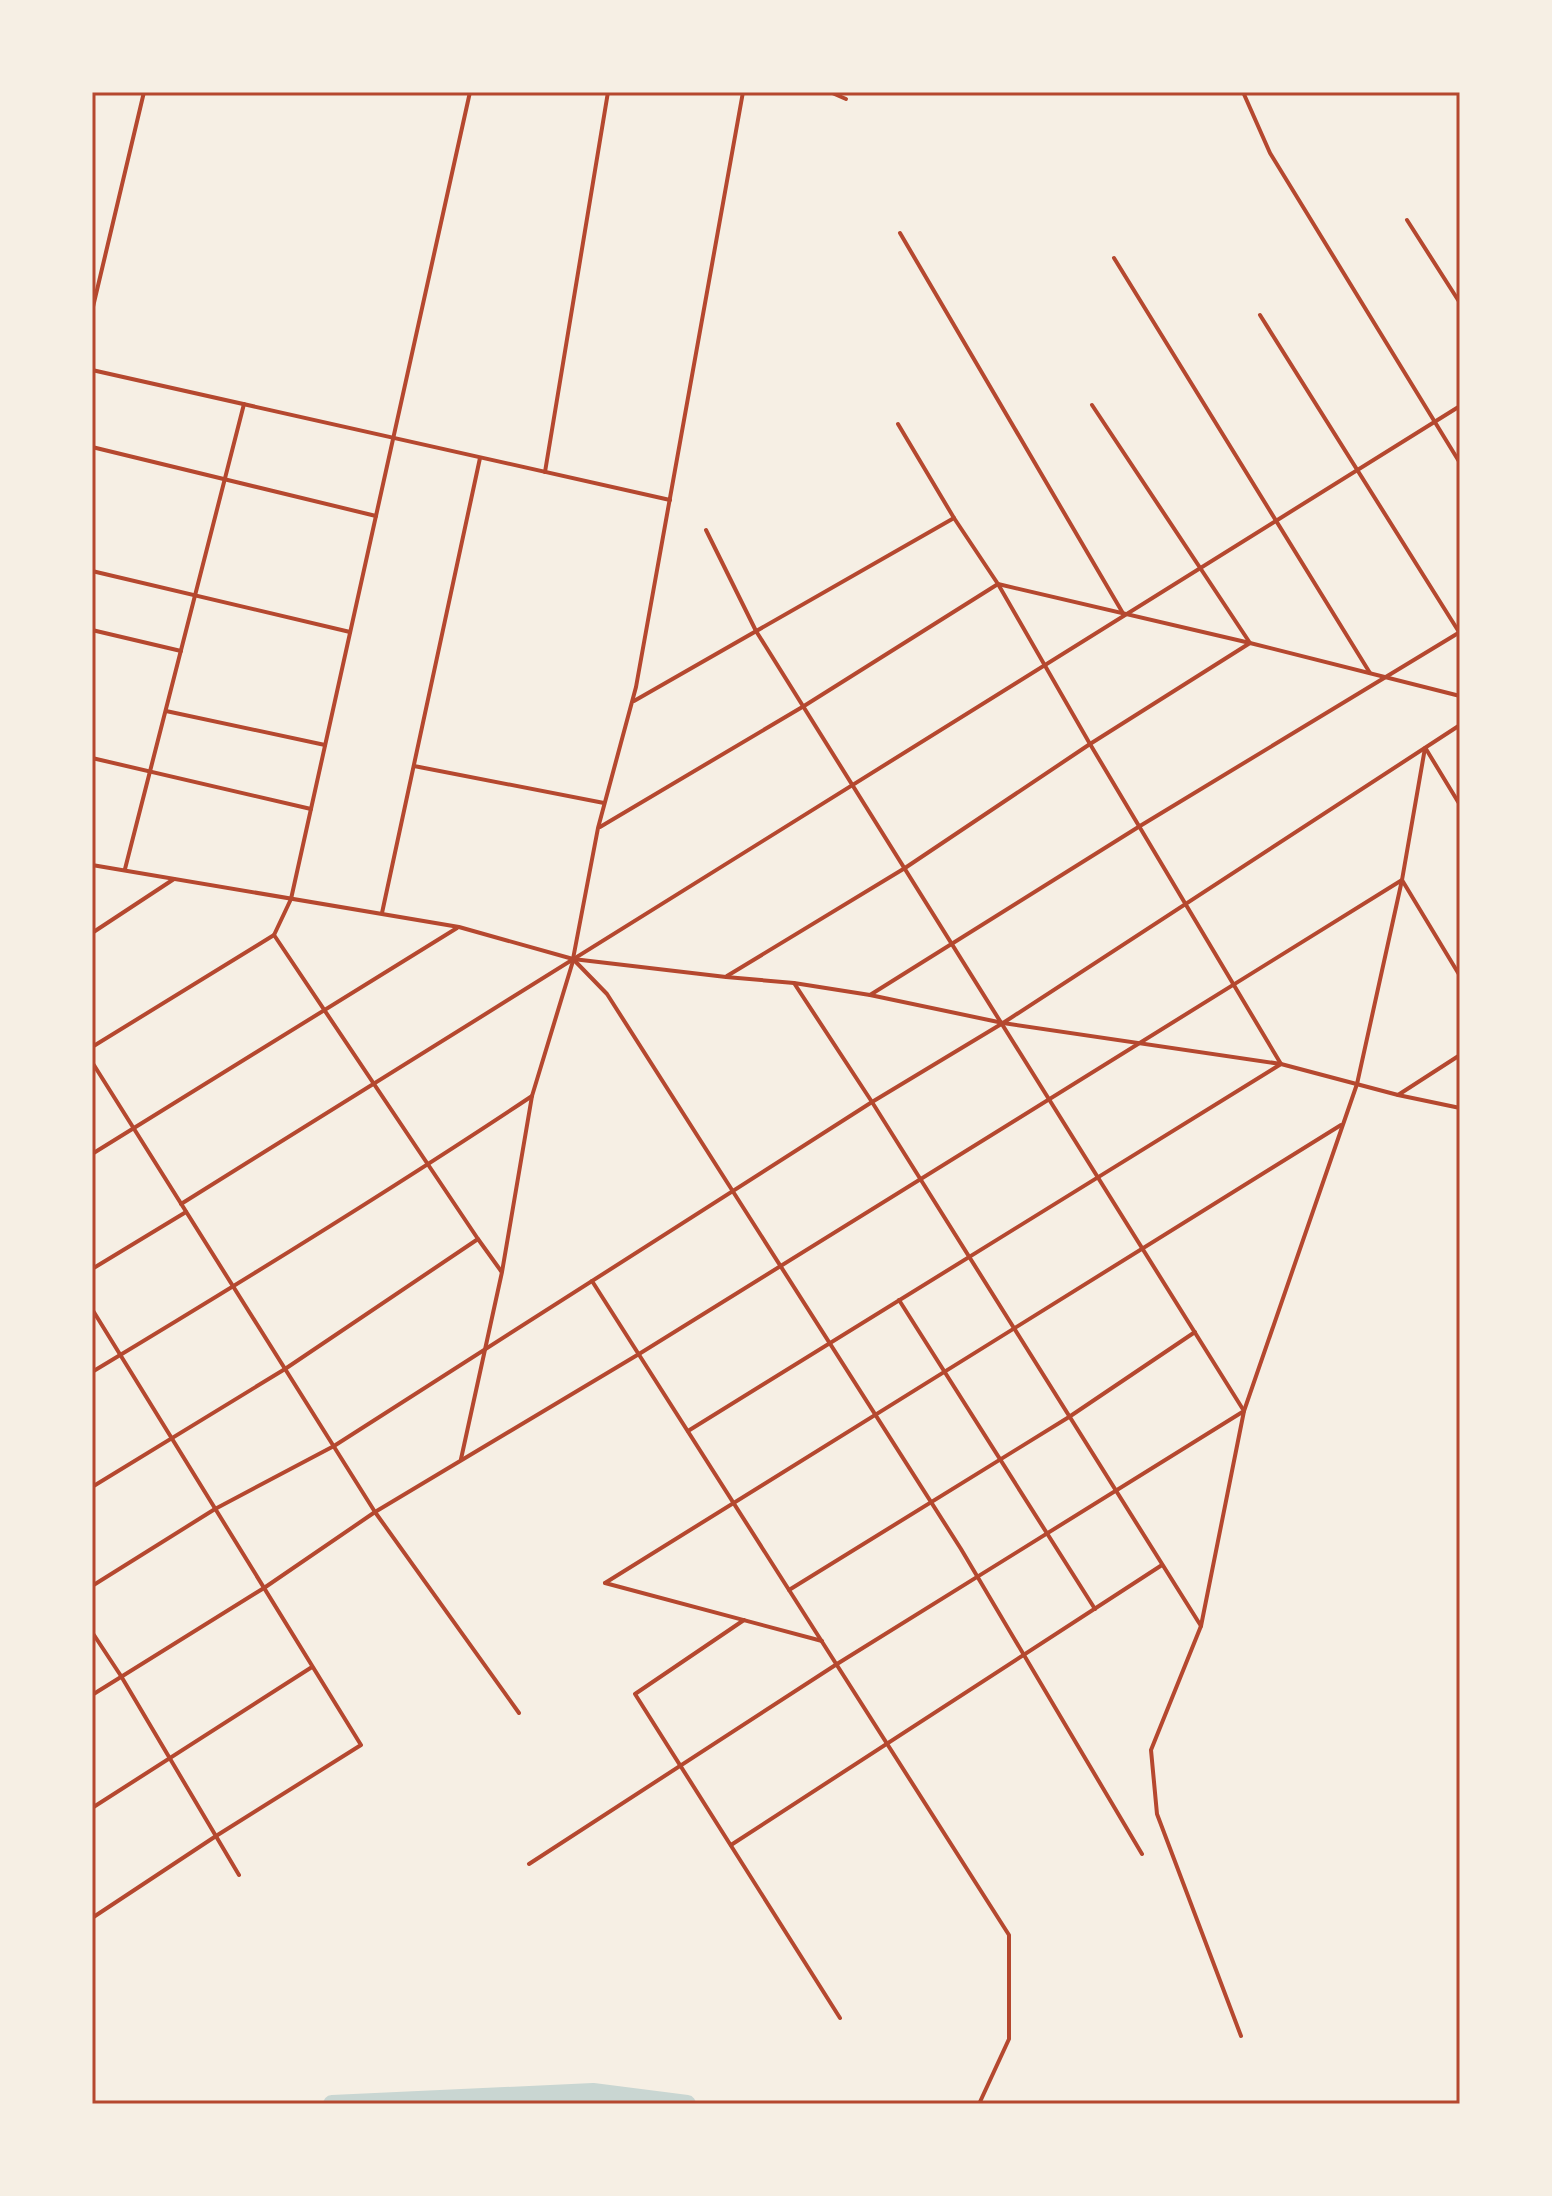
<svg xmlns="http://www.w3.org/2000/svg" width="1552" height="2196" font-family="'Sofia Sans Condensed',sans-serif">
<rect width="100%" height="100%" fill="#f6efe4"/>
<g fill="none" stroke-linecap="round" stroke-linejoin="round">
<path stroke="#c9d6d2" stroke-width="18" d="M332,2104l261,-12 94,12"/>
<g stroke="#b5482f" stroke-width="4">
<path d="M743,92l-107,595 -38,141 -25,131 34,35 354,555 181,305"/>
<path d="M830,92l16,7"/>
<path d="M1243,92l27,61 190,310"/>
<path d="M1407,220l53,83"/>
<path d="M900,233l224,382"/>
<path d="M1114,258l256,415"/>
<path d="M92,311l52,-219"/>
<path d="M1260,315l199,317"/>
<path d="M92,370l578,130"/>
<path d="M92,447l284,69"/>
<path d="M545,472l63,-380"/>
<path d="M92,571l258,61"/>
<path d="M92,630l89,21"/>
<path d="M634,701l320,-183"/>
<path d="M166,711l159,34"/>
<path d="M1426,749l34,56"/>
<path d="M92,758l219,51"/>
<path d="M414,766l190,37"/>
<path d="M600,827l204,-121 194,-122 252,59 210,53"/>
<path d="M92,865l367,62 114,32 153,18 68,6 76,12 133,28 278,41 117,31 62,13"/>
<path d="M125,869l119,-465"/>
<path d="M382,913l98,-455"/>
<path d="M92,933l82,-54"/>
<path d="M274,935l204,304 23,32"/>
<path d="M727,976l178,-108 185,-124 160,-101 -158,-238"/>
<path d="M794,983l78,119 329,524"/>
<path d="M870,995l270,-169 320,-194"/>
<path d="M92,1047l182,-112 17,-36 179,-807"/>
<path d="M92,1062l283,450 144,201"/>
<path d="M1398,1095l62,-40"/>
<path d="M92,1154l365,-226"/>
<path d="M181,1204l1279,-798"/>
<path d="M92,1269l94,-57"/>
<path d="M592,1281l417,654v104l-30,65"/>
<path d="M899,1300l196,309"/>
<path d="M92,1309l269,436 -145,91 -124,82"/>
<path d="M92,1372c148,-89 296,-180 440,-276"/>
<path d="M688,1431l593,-367 -191,-320 -92,-160 -44,-66 -56,-94"/>
<path d="M461,1459l41,-187 30,-176 41,-135"/>
<path d="M92,1487l193,-118 193,-130"/>
<path d="M605,1583l736,-458"/>
<path d="M605,1583l217,58"/>
<path d="M92,1586l123,-77 119,-63 538,-344 131,-79 457,-298"/>
<path d="M789,1590l280,-173 126,-85"/>
<path d="M744,1620l-109,74 205,324"/>
<path d="M92,1632l29,44 118,199"/>
<path d="M92,1695l172,-107 111,-76 264,-158 763,-474 58,96"/>
<path d="M92,1808l220,-141"/>
<path d="M731,1845l431,-280"/>
<path d="M529,1864l308,-200 407,-253 -488,-780 -50,-101"/>
<path d="M1241,2036l-84,-222 -6,-64 50,-124 43,-215 113,-327 45,-204 23,-132"/>
</g>
</g>
<rect width="1552" height="2196" fill="none" stroke="#f6efe4" stroke-width="188"/>
<rect x="94" y="94" width="1364" height="2008" fill="none" stroke="#b5482f" stroke-width="3"/>
</svg>
